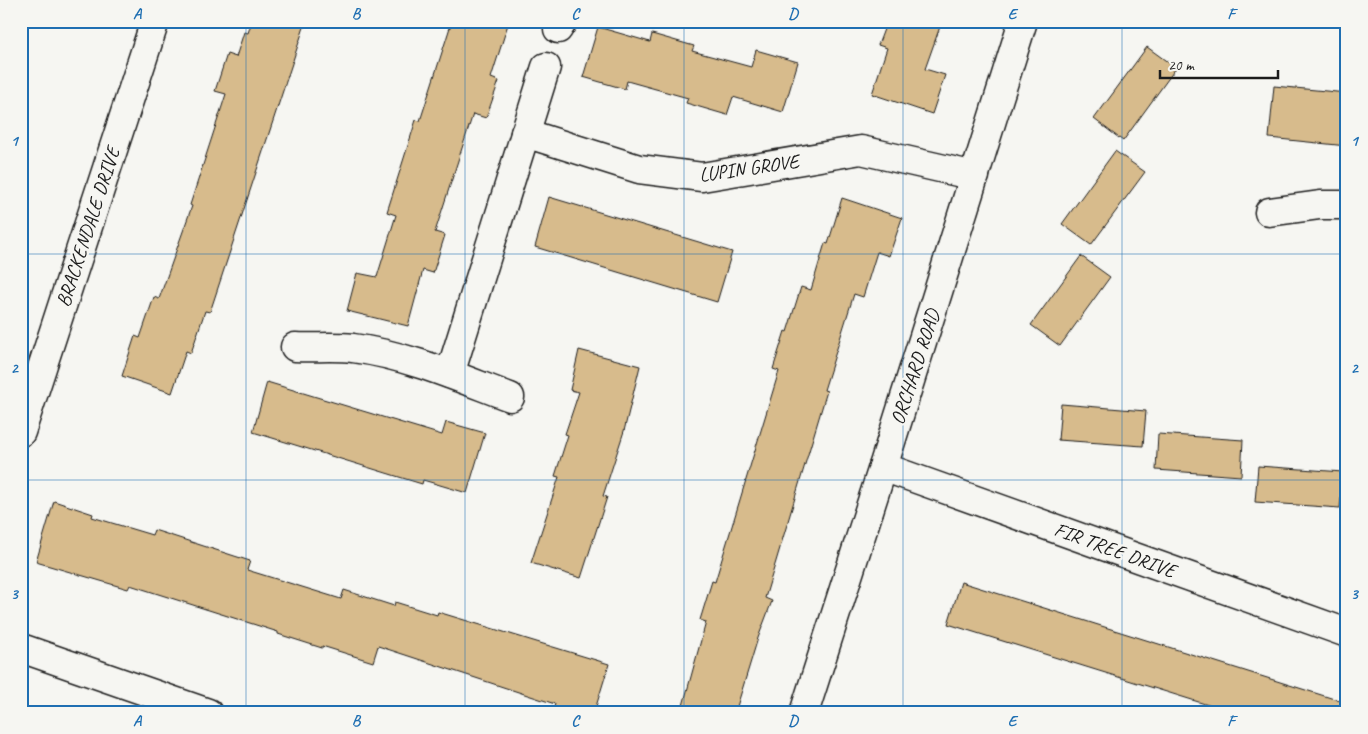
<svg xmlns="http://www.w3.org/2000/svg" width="1368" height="734" font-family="Caveat,sans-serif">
<rect width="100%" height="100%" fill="#f6f6f2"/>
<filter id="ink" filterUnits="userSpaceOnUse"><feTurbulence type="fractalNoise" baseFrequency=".02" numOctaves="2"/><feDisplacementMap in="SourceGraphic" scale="10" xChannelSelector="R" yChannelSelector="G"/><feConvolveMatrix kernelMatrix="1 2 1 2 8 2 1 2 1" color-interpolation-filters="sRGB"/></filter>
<g filter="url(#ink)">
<g fill="#d7bb8c" stroke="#1c1c1c">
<path d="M252,21h54l-96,291 -5,-1 -14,42 -5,-2 -14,42 -50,-17 13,-40 5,2 14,-41 5,2 33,-93 -2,-1 36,-111 -11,-3 12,-37 9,3 8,-25 4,1z"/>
<path d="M452,21h57l-18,57 8,3 -13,37 -13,-4 -38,118 10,3 -12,38 -10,-3 -15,56 -61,-15 10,-38 20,4 19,-62 -9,-3 29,-92 4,1z"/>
<path d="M887,21h55l-17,48 20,6 -13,39 -60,-20 15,-46 -9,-3z"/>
<path d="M598,27l52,15 2,-8 42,12 -2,5 59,16 5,-17 42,12 -15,50 -50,-15 -6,18 -41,-12 2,-5 -61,-17 -2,8 -42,-12z"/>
<path d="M1147,47l29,21 -53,73 -29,-22z"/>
<path d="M1274,86l73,7v53l-78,-8z"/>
<path d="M1115,151l30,21 -54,73 -29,-21z"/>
<path d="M549,197l183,55 -15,50 -182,-55z"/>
<path d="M842,198l60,20 -13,38 -12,-4 -14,45 -9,-3 -30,96 3,1 -62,207 7,3 -14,37 -23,75h-54l25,-91 -6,-2 12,-39 3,1 64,-211 -6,-2 12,-38 2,1 14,-45 10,3 14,-47 3,1z"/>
<path d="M1081,256l29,21 -50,69 -29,-21z"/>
<path d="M579,350l61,16 -16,65 -21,65 4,1 -26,81 -50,-15 28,-86 -4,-1 13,-41 -3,-1 14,-42 -9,-2z"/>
<path d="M267,382l175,53 4,-13 39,11 -18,60 -44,-13 -1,4 -169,-52z"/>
<path d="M1061,404l85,7 -3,35 -85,-6z"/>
<path d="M1158,434l85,6 -2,36 -85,-6z"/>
<path d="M1258,466l85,6 -3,36 -85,-6z"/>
<path d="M54,501l39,13 -1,3 60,18 2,-5 96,31 -3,9 94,29 3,-9 50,16 1,-4 42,13 1,-3 171,52 -15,49h-42l3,-9 -177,-58 -5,16 -51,-16v2l-44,-14v-2l-148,-47 -2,4 -92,-27z"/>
<path d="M961,582l386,121v10h-113l-286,-89z"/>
</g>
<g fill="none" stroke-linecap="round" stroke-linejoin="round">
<g stroke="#1c1c1c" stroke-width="31">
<g id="minor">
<path d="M558,29l5,-8"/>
<path d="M525,133l114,36 63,8 159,-27 114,26"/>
<path d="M1269,212l51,-7h27"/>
<path d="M295,347c19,1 39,-1 58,1 54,7 106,30 157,49"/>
<path d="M450,374l96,-307"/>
<path d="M21,432l134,-411"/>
<path d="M883,467l464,166"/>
<path d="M21,648l187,65"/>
<path d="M804,713l79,-246 140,-446"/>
</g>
</g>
<use href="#minor" stroke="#f6f6f2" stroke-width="28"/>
</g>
</g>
<path fill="none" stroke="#1f6fb2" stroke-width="1" stroke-opacity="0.55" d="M246,21v692M465,21v692M684,21v692M903,21v692M1122,21v692M21,254h1326M21,480h1326"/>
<g text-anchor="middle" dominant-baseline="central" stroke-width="4.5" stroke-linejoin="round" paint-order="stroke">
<g font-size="20" fill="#1c1c1c" stroke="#f6f6f2">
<text transform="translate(749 168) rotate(-8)">LUPIN GROVE</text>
<text transform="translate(88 227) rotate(-72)">BRACKENDALE DRIVE</text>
<text transform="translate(915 367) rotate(-72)">ORCHARD ROAD</text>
<text transform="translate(1115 550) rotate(20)">FIR TREE DRIVE</text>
</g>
</g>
<rect width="1368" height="734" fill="none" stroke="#f6f6f2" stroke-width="55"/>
<path d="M1160 70v8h118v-8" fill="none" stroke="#1c1c1c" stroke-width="2.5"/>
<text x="1168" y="70" font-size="15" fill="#1c1c1c" stroke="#f6f6f2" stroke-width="4" paint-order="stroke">20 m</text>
<rect x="28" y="28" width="1312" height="678" fill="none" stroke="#1f6fb2" stroke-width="2"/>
<g font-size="16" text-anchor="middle" font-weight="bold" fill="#1f6fb2">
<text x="137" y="19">A</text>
<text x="356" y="19">B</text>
<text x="575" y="19">C</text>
<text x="793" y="19">D</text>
<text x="1012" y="19">E</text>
<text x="1231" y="19">F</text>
<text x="14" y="146">1</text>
<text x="1354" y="146">1</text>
<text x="14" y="373">2</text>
<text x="1354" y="373">2</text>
<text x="14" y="599">3</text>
<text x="1354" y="599">3</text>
<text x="137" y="726">A</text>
<text x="356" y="726">B</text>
<text x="575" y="726">C</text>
<text x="793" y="726">D</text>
<text x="1012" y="726">E</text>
<text x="1231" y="726">F</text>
</g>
</svg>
